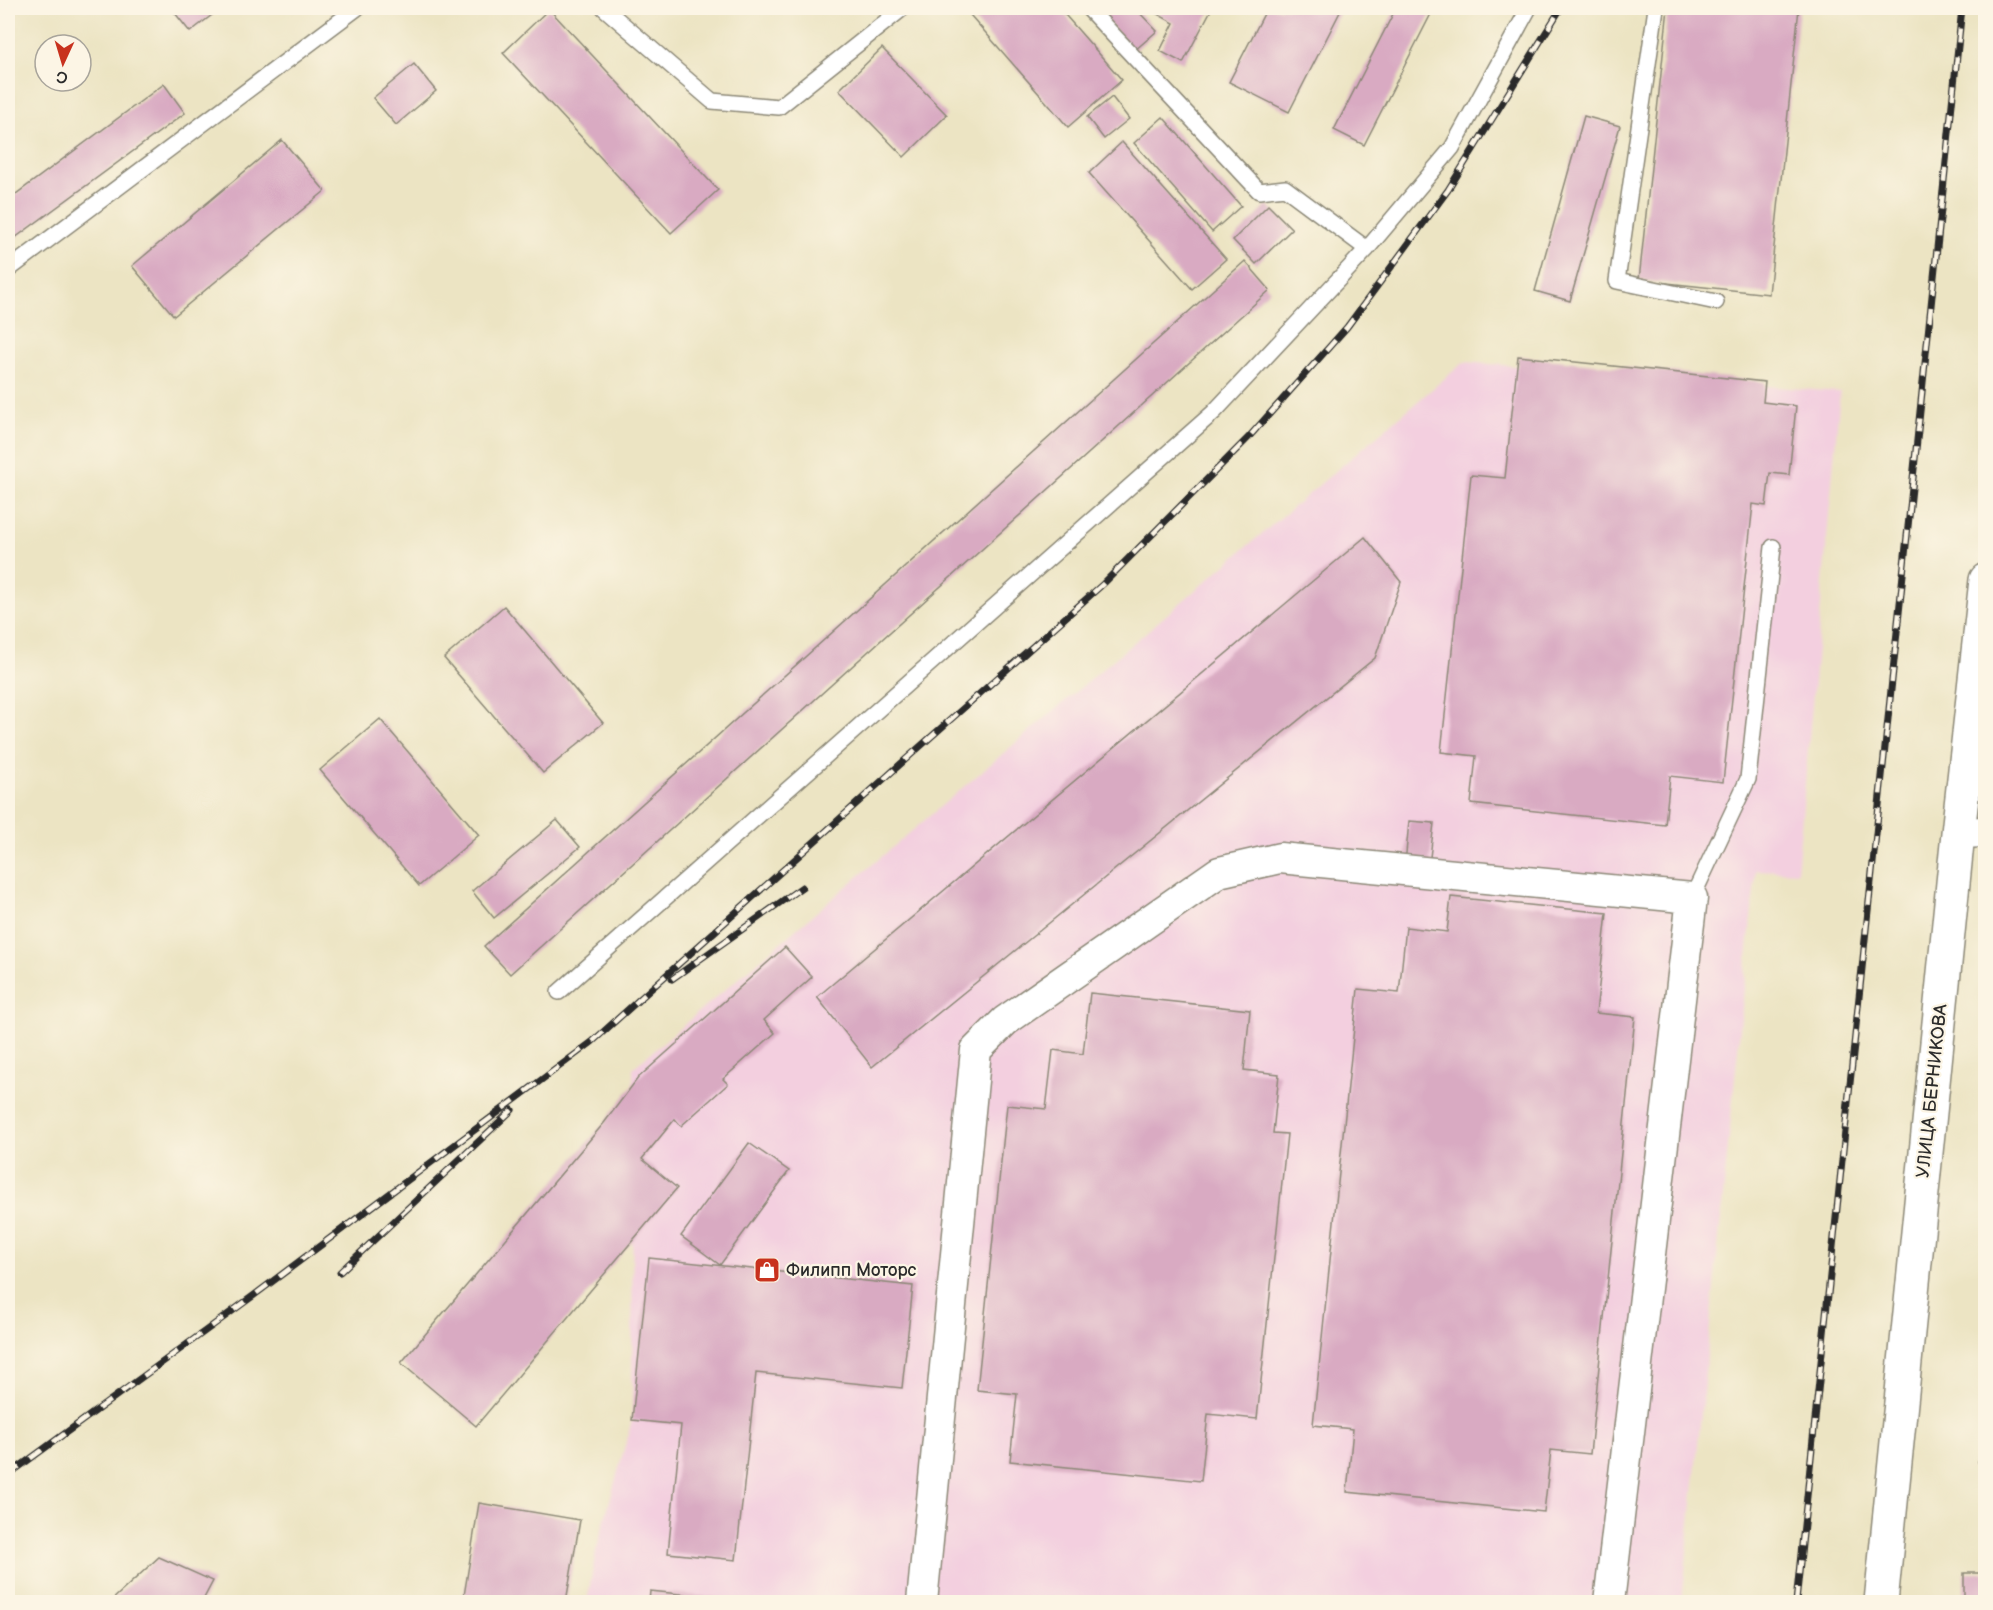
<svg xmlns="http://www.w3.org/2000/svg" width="1993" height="1610" font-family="'Balsamiq Sans',sans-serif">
<rect width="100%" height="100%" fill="#fcf5e5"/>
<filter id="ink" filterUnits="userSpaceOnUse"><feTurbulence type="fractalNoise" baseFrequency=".0167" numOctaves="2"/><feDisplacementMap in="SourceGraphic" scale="12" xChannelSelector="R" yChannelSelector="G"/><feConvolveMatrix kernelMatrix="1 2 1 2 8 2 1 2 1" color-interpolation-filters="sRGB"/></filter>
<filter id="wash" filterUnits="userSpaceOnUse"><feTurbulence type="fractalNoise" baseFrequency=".008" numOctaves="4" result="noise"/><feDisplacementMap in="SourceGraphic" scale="24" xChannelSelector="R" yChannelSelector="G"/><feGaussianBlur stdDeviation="1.35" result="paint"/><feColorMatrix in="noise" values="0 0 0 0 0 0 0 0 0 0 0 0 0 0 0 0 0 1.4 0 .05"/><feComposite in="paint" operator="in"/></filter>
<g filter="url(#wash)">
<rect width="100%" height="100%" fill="#ece4c3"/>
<path fill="#f3cfdf" d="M1464,362l376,30 -43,480 -41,-2 -74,732h-1095l9,-51 36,-131 1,-352z"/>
<g id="blocks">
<g fill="#d9aac2">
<path d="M171,8h50l-31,24z"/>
<path d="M964,8h95l63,72 -54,47z"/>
<path d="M1094,8h41l22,23 -23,20z"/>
<path d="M1151,8h61l-29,55 -23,-12 14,-28 -24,-13z"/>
<path d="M1267,8h75l-53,104 -60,-30z"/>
<path d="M1396,8h38l-70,137 -30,-15z"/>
<path d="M1668,8h131l-30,286 -130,-14z"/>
<path d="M549,9l169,181 -47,43 -168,-180z"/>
<path d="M882,48l65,67 -43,42 -65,-67z"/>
<path d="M414,64l22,27 -40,34 -23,-27z"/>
<path d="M164,84l21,29 -177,130v-43z"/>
<path d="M1112,97l17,22 -25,20 -17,-22z"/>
<path d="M1584,116l36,10 -50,175 -35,-10z"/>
<path d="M1163,117l78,89 -29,26 -78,-89z"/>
<path d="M282,140l43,51 -151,125 -42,-50z"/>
<path d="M1122,142l104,117 -34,30 -103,-116z"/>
<path d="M1268,205l24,24 -36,35 -23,-24z"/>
<path d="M1245,261l25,29 -760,684 -26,-28z"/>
<path d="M1518,356l247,26 -2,20 33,4 -7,69 -19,-2 -4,33 -13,-2 -30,278 -53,-6 -5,49 -194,-21 5,-48 -35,-4 30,-277 34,3z"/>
<path d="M1365,537l36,45 -26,76 -503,409 -55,-70z"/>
<path d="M504,606l99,117 -60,50 -99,-115z"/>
<path d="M380,719l99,116 -60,51 -99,-116z"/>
<path d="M557,820l23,27 -86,71 -22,-27z"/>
<path d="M1409,821l25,2 -5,43 -24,-2z"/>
<path d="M1451,897l156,16 -11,100 39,4 -45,437 -39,-4 -7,62 -197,-20 6,-63 -40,-4 45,-436 41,4 7,-66 41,5z"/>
<path d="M785,947l27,30 -48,43 11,13 -52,46 5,5 -47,42 -6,-7 -33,40 35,29 -201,238 -75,-63 203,-240 34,-45z"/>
<path d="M1090,993l160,17 -6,60 35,4 -6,59 14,1 -30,285 -49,-5 -7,67 -191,-20 7,-67 -40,-4 30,-285 39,4 7,-59 30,4z"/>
<path d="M749,1143l40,28 -69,94 -39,-29z"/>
<path d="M649,1258l264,28 -11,102 -146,-15 -20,187 -68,-7 13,-128 -49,-5z"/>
<path d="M1984,1403l2,1v58h-8z"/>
<path d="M479,1503l101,17 -14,82h-103z"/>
<path d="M159,1557l54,24 -11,21h-92z"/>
<rect x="1964" y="1573" width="22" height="29"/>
<path d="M650,1591l99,10v1h-100z"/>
</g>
</g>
</g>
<g filter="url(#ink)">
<use href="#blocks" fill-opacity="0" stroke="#8c8877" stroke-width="1.5"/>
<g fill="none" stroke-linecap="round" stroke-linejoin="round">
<g stroke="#8c8877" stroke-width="18">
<g id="service">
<path d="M604,8l108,93 67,6 124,-99"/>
<path d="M1088,8l171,183 26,-3 82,61"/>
<path d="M1656,8l-39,273 99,21"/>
<path d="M8,270l349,-262"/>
<path d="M1692,898l56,-119 25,-232"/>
<path d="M559,992l655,-580 153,-163 85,-101 77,-140"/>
</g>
</g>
<g stroke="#8c8877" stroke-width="33">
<g id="minor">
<path d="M1958,833l28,-1"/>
<path d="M922,1602l54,-552 29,-29 214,-149 61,-14 412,40 -83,704"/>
</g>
</g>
<g stroke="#8c8877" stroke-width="36">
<path id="secondary" d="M1881,1602l77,-769 28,-253"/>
</g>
<use href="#service" stroke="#fff" stroke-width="15"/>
<use href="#minor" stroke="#fff" stroke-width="30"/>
<use href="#secondary" stroke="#fff" stroke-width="33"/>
<g stroke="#2b2b2b" stroke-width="7">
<g id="rail">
<path d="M672,979l130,-92"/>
<path d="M340,1272l172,-162"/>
<path d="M8,1475l245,-179 339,-254 313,-282 198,-176 145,-146 99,-111 101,-137 113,-182"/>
<path d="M1796,1602l166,-1594"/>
</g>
</g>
<use href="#rail" stroke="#fcf5e5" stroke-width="4.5" stroke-dasharray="14" stroke-linecap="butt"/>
</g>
</g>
<defs>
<g id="shop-square" transform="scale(1.35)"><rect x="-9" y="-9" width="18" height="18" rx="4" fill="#c8321e" stroke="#fcf5e5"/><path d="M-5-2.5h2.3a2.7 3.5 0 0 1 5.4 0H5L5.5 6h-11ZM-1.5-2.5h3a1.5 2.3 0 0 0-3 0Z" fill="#fff"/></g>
</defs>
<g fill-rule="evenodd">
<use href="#shop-square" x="767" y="1270"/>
</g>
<g text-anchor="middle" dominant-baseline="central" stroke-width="4.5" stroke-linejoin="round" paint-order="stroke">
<g font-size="18" fill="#2b2b2b" stroke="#fcf5e5">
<text transform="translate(1932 1091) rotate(-84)">УЛИЦА БЕРНИКОВА</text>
</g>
<g font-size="18" fill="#2b2b2b" stroke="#fcf5e5" text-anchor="start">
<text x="786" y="1270">Филипп Моторс</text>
</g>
</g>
<rect width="1993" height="1610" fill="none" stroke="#fcf5e5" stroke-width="30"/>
<g transform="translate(63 63) rotate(184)"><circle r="28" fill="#fcf5e5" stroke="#a8a49b" stroke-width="1.5"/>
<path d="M0-4.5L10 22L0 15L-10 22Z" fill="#c8321e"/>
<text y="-9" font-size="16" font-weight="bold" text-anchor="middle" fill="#2b2b2b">С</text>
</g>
</svg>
